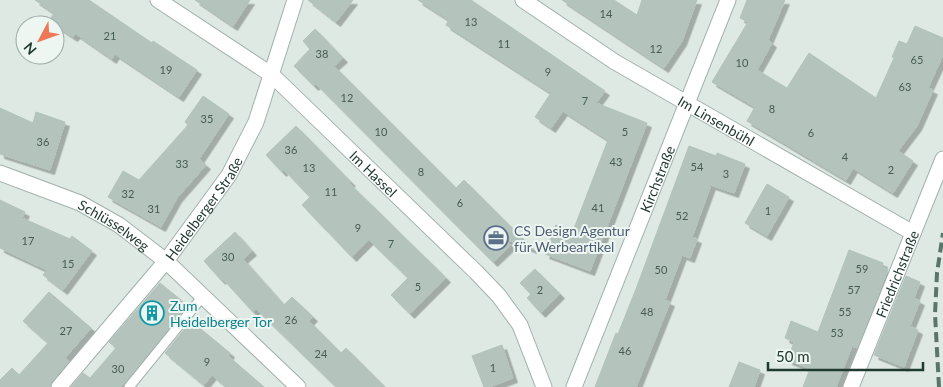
<svg xmlns="http://www.w3.org/2000/svg" width="943" height="387" font-family="Lato,sans-serif">
<defs>
<filter id="shadow"><feDropShadow dx="4.5" dy="4.5" stdDeviation="0" flood-color="#0004"/></filter>
</defs>
<rect width="100%" height="100%" fill="#dee9e4"/>
<g fill="#b4c4bd" stroke="#b1c3bb" filter="url(#shadow)">
<path d="M35,0h54l63,43 1,-2 44,29 -18,27 -64,-43 -3,5 -36,-25 -3,3 -24,-16 5,-8z"/>
<path d="M195,0h55l-17,26z"/>
<path d="M308,0h45l-17,22z"/>
<path d="M418,0h53l134,91 -9,12 51,20 -57,148 -45,-17 11,-29 17,6 35,-91 -45,-29 -12,17 -16,-11 16,-24 -105,-68 3,-5z"/>
<path d="M562,0h52l23,15 5,-15h55l-15,41 -18,27z"/>
<path d="M747,0h38l-17,40 4,3 -15,27 30,18 22,-35 67,45 18,-40 -2,-1 7,-16 8,3 8,-18 28,12v17l-15,33 5,2 -16,36 -19,25 15,10 -20,32 -40,-25 -7,12 -99,-59 8,-14 -43,-25 36,-60 -8,-4z"/>
<path d="M315,29l28,29 -9,8 122,122 8,-8 69,69 -28,-10 6,6 -18,17 -177,-178 -2,2 -20,-20 16,-17 -7,-8z"/>
<path d="M203,96l26,18 -30,45 7,6 -29,33 -16,29 -53,-30 15,-26 16,9 49,-55 -3,-3z"/>
<path d="M0,108l33,15 3,-11 29,10 -15,48 -50,-16z"/>
<path d="M296,126l55,56 -2,1 97,95 -36,36 -19,-19 17,-17 -39,-38 -17,17 -50,-52 8,-8 -26,-27 -2,2 -16,-17z"/>
<path d="M689,146l27,10 1,-3 28,11 -11,29 -23,-8 -19,52 5,2 -7,19 -8,-3 -17,45 5,2 -34,85h-41l21,-54 2,1 18,-45z"/>
<path d="M767,184l22,13 -22,39 -22,-13z"/>
<path d="M0,200l25,12 -3,6 48,21 2,-3 20,15 -29,39 -20,-15 4,-5 -47,-22z"/>
<path d="M235,232l17,19 -9,8 41,46 8,-8 21,20 -4,4 32,32 5,-5 39,39h-49l-80,-78 -3,3 -31,-34 -1,2 -17,-19z"/>
<path d="M849,250l34,13 -1,4 6,2 -31,79 -5,-2 -16,41h-33l7,-18 -22,-9 6,-18 -9,-4 6,-17 27,11z"/>
<path d="M535,269l25,25 -19,19 -14,-15 4,-4 -11,-11z"/>
<path d="M906,276l14,6 -6,16 6,3 -10,25 8,4 -14,37 -30,-12z"/>
<path d="M160,283l21,17 -6,7 6,6 -57,71 -3,3h-50l12,-14 7,5 26,-30 -7,-6z"/>
<path d="M49,292l42,36 -26,30 4,3 -17,20 -2,6h-50v-7l12,-12 7,7 29,-32 -25,-22z"/>
<path d="M191,321l39,32 -2,3 36,31h-38l-14,-12 -8,10 -39,-32z"/>
<path d="M502,345l11,33 -24,9h-5l-12,-31z"/>
<path d="M739,362l21,8 -6,17h-25z"/>
</g>
<g fill="none" stroke-linecap="round" stroke-linejoin="round">
<g stroke="#a1b1ab" stroke-width="11">
<path id="service" d="M129,387l74,-91"/>
</g>
<g stroke="#a1b1ab" stroke-width="17">
<g id="minor">
<path id="s1" d="M158,0l114,75 204,197 23,24 21,29 24,62"/>
<path id="s2" d="M523,0l92,62 298,171"/>
<path id="s3" d="M0,173l80,30 39,22 47,36 132,126"/>
<path id="s4" d="M59,387l107,-126 63,-86 27,-53 39,-122"/>
<path id="s5" d="M574,387l154,-387"/>
<path id="s6" d="M851,387l92,-228"/>
</g>
</g>
<use href="#service" stroke="#fff" stroke-width="9"/>
<use href="#minor" stroke="#fff" stroke-width="15"/>
<path stroke="#5a756c" stroke-width="4" stroke-dasharray="10 5" stroke-linecap="butt" d="M939,387l-4,-73 2,-41 6,-40"/>
</g>
<defs>
<g id="office-ring" transform="scale(1.25)"><circle r="9.5" fill="#eef6f2" stroke="#5c6f8a" stroke-width="1.5"/><path d="M-6-3h4V-5.5h4V-3h4V5H-6ZM-1-4.5V-3h2v-1.5ZM-6 0V1H6V0Z" fill="#5c6f8a"/></g>
<g id="building-ring" transform="scale(1.25)"><circle r="9.5" fill="#eef6f2" stroke="#0f9aa8" stroke-width="1.5"/><path d="M-4-6H4V6H1V3H-1V6H-4ZM-2.5-4.3h1.7v1.8h-1.7ZM.8-4.3h1.7v1.8H.8ZM-2.5-1h1.7V.8h-1.7ZM.8-1h1.7V.8H.8Z" fill="#0f9aa8"/></g>
</defs>
<g fill-rule="evenodd">
<use href="#office-ring" x="496" y="238"/>
<use href="#building-ring" x="152" y="313"/>
</g>
<g text-anchor="middle" dominant-baseline="central" stroke-width="4" stroke-linejoin="round" paint-order="stroke">
<g font-size="11" fill="#455c54">
<text x="606" y="13">14</text>
<text x="471" y="21">13</text>
<text x="110" y="35">21</text>
<text x="504" y="43">11</text>
<text x="656" y="48">12</text>
<text x="322" y="53">38</text>
<text x="917" y="59">65</text>
<text x="742" y="62">10</text>
<text x="166" y="69">19</text>
<text x="548" y="71">9</text>
<text x="905" y="86">63</text>
<text x="347" y="97">12</text>
<text x="585" y="100">7</text>
<text x="772" y="108">8</text>
<text x="207" y="118">35</text>
<text x="381" y="131">10</text>
<text x="625" y="131">5</text>
<text x="811" y="132">6</text>
<text x="43" y="141">36</text>
<text x="291" y="149">36</text>
<text x="845" y="156">4</text>
<text x="616" y="161">43</text>
<text x="182" y="163">33</text>
<text x="697" y="166">54</text>
<text x="309" y="167">13</text>
<text x="891" y="169">2</text>
<text x="421" y="171">8</text>
<text x="726" y="173">3</text>
<text x="331" y="191">11</text>
<text x="128" y="193">32</text>
<text x="460" y="202">6</text>
<text x="598" y="207">41</text>
<text x="154" y="208">31</text>
<text x="768" y="210">1</text>
<text x="682" y="215">52</text>
<text x="358" y="227">9</text>
<text x="28" y="240">17</text>
<text x="391" y="243">7</text>
<text x="228" y="256">30</text>
<text x="68" y="263">15</text>
<text x="862" y="268">59</text>
<text x="661" y="269">50</text>
<text x="418" y="286">5</text>
<text x="540" y="289">2</text>
<text x="854" y="289">57</text>
<text x="647" y="311">48</text>
<text x="845" y="311">55</text>
<text x="291" y="319">26</text>
<text x="66" y="330">27</text>
<text x="837" y="332">53</text>
<text x="625" y="350">46</text>
<text x="321" y="353">24</text>
<text x="207" y="361">9</text>
<text x="493" y="367">1</text>
<text x="118" y="368">30</text>
</g>
<g font-size="14" fill="#203931" stroke="#eef6f2">
<text stroke="none"><textPath href="#s2" startOffset="228">Im Linsenbühl</textPath></text>
<text stroke="none"><textPath href="#s1" startOffset="278">Im Hassel</textPath></text>
<text stroke="none"><textPath href="#s5" startOffset="224">Kirchstraße</textPath></text>
<text stroke="none"><textPath href="#s4" startOffset="230">Heidelberger Straße</textPath></text>
<text stroke="none"><textPath href="#s3" startOffset="126">Schlüsselweg</textPath></text>
<text stroke="none"><textPath href="#s6" startOffset="122">Friedrichstraße</textPath></text>
</g>
<g font-size="14" fill="#4e5e75" stroke="#eef6f2" text-anchor="start">
<text x="514" y="230">CS Design Agentur<tspan x="514" dy="16">für Werbeartikel</tspan></text>
</g>
<g font-size="14" fill="#0d838f" stroke="#eef6f2" text-anchor="start">
<text x="170" y="305">Zum<tspan x="170" dy="16">Heidelberger Tor</tspan></text>
</g>
</g>
<g transform="translate(40 40) rotate(229)"><circle r="24" fill="#eef6f2" stroke="#9caaa5"/>
<path d="M0-4L9 19L0 12L-9 19Z" fill="#ee7758"/>
<text y="-8" font-size="14" font-weight="bold" text-anchor="middle" fill="#203931">N</text>
</g>
<path d="M768 362v8h155v-8" fill="none" stroke="#203931" stroke-width="2.5"/>
<text x="776" y="362" font-size="15" fill="#203931" stroke="#eef6f2" stroke-width="4" paint-order="stroke">50 m</text>
</svg>
